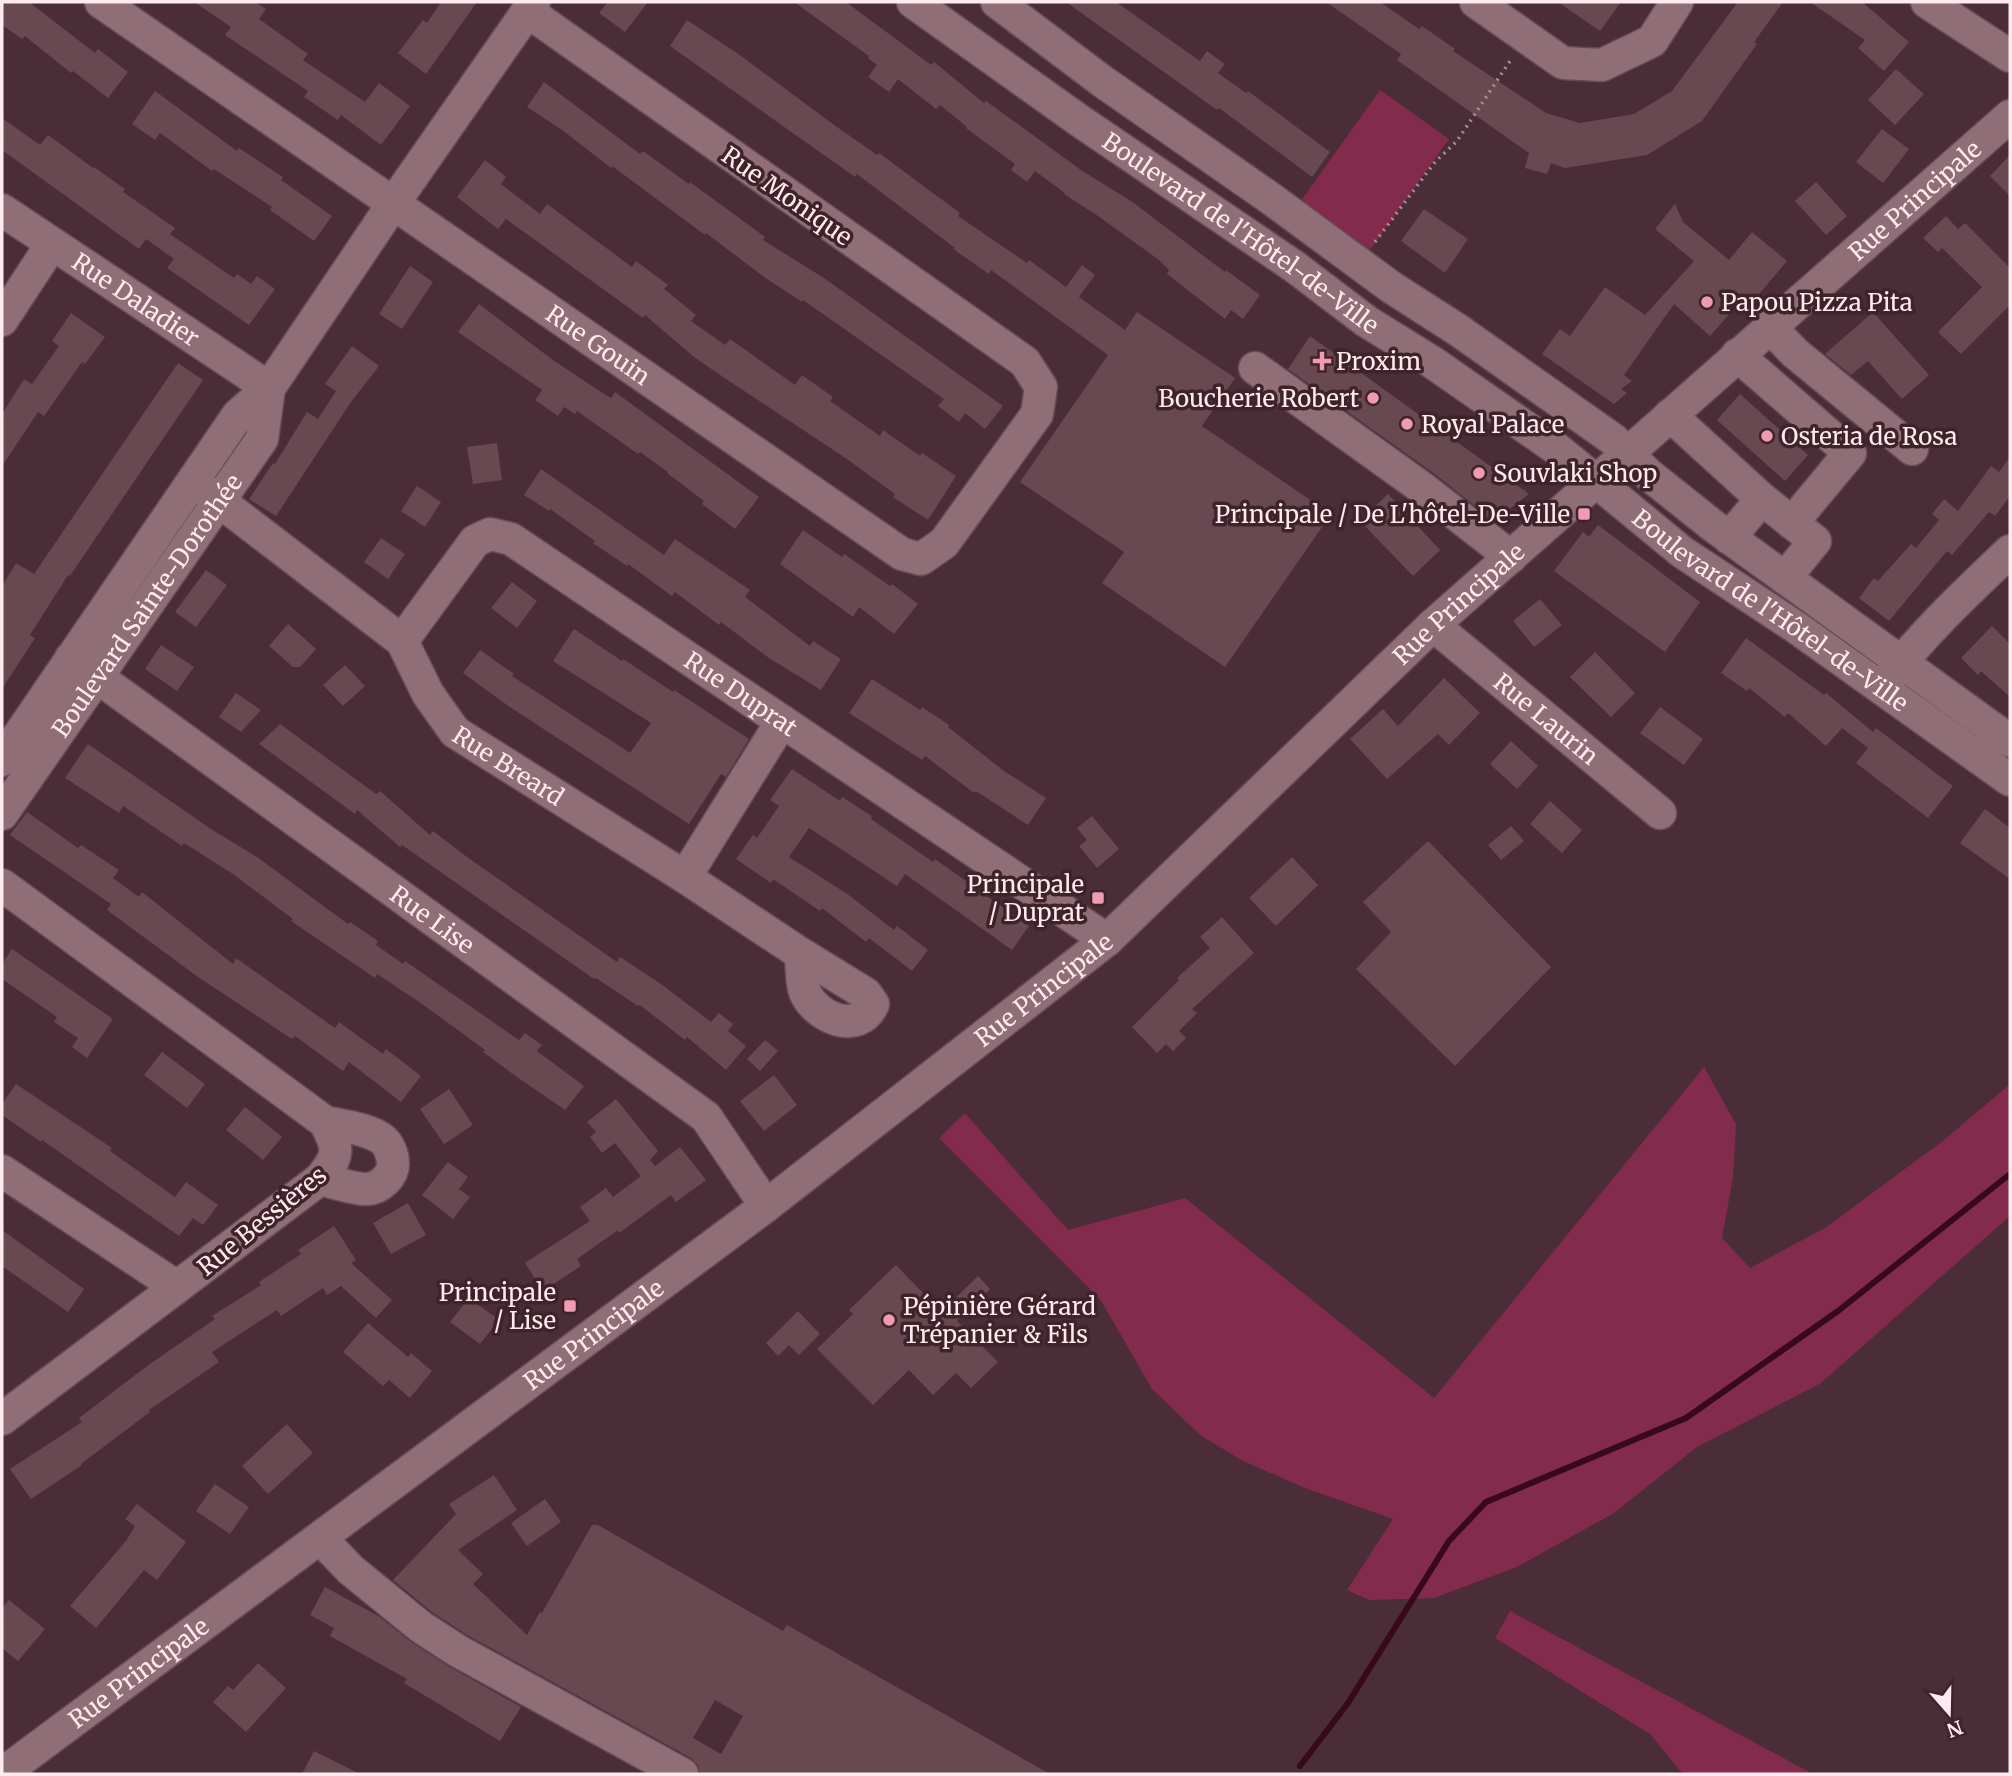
<svg xmlns="http://www.w3.org/2000/svg" width="2012" height="1776" font-family="Merriweather,serif">
<rect width="100%" height="100%" fill="#4a2d36"/>
<g fill="#832b4c">
<path d="M1380,90l69,49 -89,125 -69,-49z"/>
<path d="M1704,1067l32,57 -3,53 -11,61 28,30 75,-40 119,-88 66,-56v132l-189,167 -124,64 -83,66 -97,54 -83,31 -65,2 -22,-10 46,-71 -88,-31 -62,-27 -43,-26 -48,-46 -52,-90 -161,-161 26,-25 103,117 117,-32 249,200z"/>
<path d="M1510,1611l303,163h-130l-33,-40 -155,-96z"/>
</g>
<g fill="none" stroke-linecap="round" stroke-linejoin="round">
<path stroke="#38081b" stroke-width="6" d="M1300,1766l48,-63 101,-162 37,-39 200,-84 152,-107 172,-137"/>
</g>
<g fill="#684952" fill-rule="evenodd">
<path d="M2,2h27l66,51 3,-4 30,23 -20,26 -35,-27 -2,2 -46,-37 -3,3 -20,-14z"/>
<path d="M194,2h61l11,7 -7,10 49,35 -5,6 62,42 14,-19 31,23 -29,39 -40,-30 -3,5 -34,-23 4,-6 -83,-56 6,-8z"/>
<path d="M441,2h36l-51,72 -28,-21 25,-33 4,3z"/>
<path d="M608,2h40l-23,30 -26,-19z"/>
<path d="M794,2h52l85,63 3,-3 50,41 2,-2 95,69 50,31 94,71 1,-2 34,25 -17,24 -12,-9 -6,9 -58,-45 2,-4 -10,-10 -61,-44 -34,-22 1,-1 -30,-22 -8,11 -16,-12 4,-6 -49,-36 1,-1 -27,-22 -4,4 -38,-30 -9,13 -21,-15 9,-12 -9,-7 1,-2z"/>
<path d="M1066,2h50l84,59 7,-10 18,13 -7,9 28,20 2,-2 82,61 -18,25 -93,-69 -2,2z"/>
<path d="M1326,2h54l39,27 3,-3 33,23 -2,2 93,62 34,10 54,-9 38,-23 66,-89h45l-29,40 3,2 -55,77 -55,34 -82,13 -14,-5 -4,11 -22,-6 4,-15 -132,-93 4,-6z"/>
<path d="M1558,2h63l-21,29z"/>
<path d="M1810,2h52l47,40 -25,29 -26,-23 7,-8z"/>
<path d="M687,20l50,33 100,74 40,28 2,-2 81,60 -2,3 69,47 2,-3 37,27 16,-22 13,10 -16,22 46,33 12,-18 98,66 -33,48 129,88 -106,153 -123,-84 22,-31 -104,-70 88,-127 -117,-85 -2,4 -36,-25 2,-1 -98,-74 -2,3 -185,-131z"/>
<path d="M1896,69l28,25 -29,31 -27,-25z"/>
<path d="M544,82l96,72 3,-3 46,33 1,-2 75,55 -2,3 61,38 179,128 -18,23 -20,-16 -6,9 -21,-16 6,-7 -141,-99 -1,2 -38,-25 -58,-44 -1,2 -93,-69 -1,2 -49,-38 -35,-23z"/>
<path d="M155,91l82,60 2,-3 44,29 -2,3 51,36 -18,25 -44,-31 2,-3 -58,-38 -2,2 -52,-38 -5,7 -23,-16z"/>
<path d="M2,118l38,27 8,-10 45,33 1,-1 31,22 -2,3 52,36 -5,6 64,44 3,-4 14,10 6,-8 18,13 -26,36 -82,-57 7,-9 -28,-20 -7,10 -137,-99z"/>
<path d="M1882,129l27,20 -26,34 -27,-21z"/>
<path d="M2010,155v41l-20,-20z"/>
<path d="M485,160l21,17 -5,7 39,30 7,-10 85,63 4,-6 32,24 -4,4 32,26 -5,6 34,24 5,-6 65,46 7,-10 31,22 -3,4 50,35 3,-6 37,26 2,-3 34,23 -28,44 -35,-23 2,-3 -48,-35 -121,-80 -32,-22 -49,-42 -2,3 -137,-99 -8,10 -41,-32z"/>
<path d="M1816,182l31,34 -21,19 -31,-34z"/>
<path d="M1675,204l8,18 46,38 23,-28 35,29 -32,38 -7,-6 -38,43 -36,-32 -50,71 8,6 -11,8 6,4 -13,11 -72,-50 18,-25 10,7 35,-49 40,28 49,-54 -39,-32z"/>
<path d="M1424,209l44,30 -23,34 -44,-32z"/>
<path d="M1946,216l12,13 7,-6 45,45v37l-49,49 -23,-22 44,-45 -40,-39 -4,4 -15,-14z"/>
<path d="M410,266l23,16 -31,47 -23,-15z"/>
<path d="M479,304l74,56 48,32 10,6 4,-6 144,105 -24,32 -33,-25 2,-3 -37,-28 1,-1 -28,-20 -2,2 -61,-43 -2,3 -11,-7 -6,9 -23,-16 7,-10 -84,-58z"/>
<path d="M1873,312l56,63 -27,24 -34,-38 -17,14 -26,-21z"/>
<path d="M71,313l34,24 -20,27 -3,-2 -38,54 -6,-4 -36,54v-52l22,-35 8,5 27,-38 -7,-5z"/>
<path d="M1310,336l219,158 -35,27 -58,-46 -148,-106z"/>
<path d="M352,346l27,20 -28,36 -75,114 -27,-17 24,-36 2,1 32,-52 11,7 18,-28 -11,-7z"/>
<path d="M178,363l25,17 -108,159 -25,37 -2,-1 -38,60 5,3 -33,51v-103l14,-23 18,11z"/>
<path d="M1740,394l68,61 -23,26 -68,-61z"/>
<path d="M497,443l5,37 -29,4 -6,-37z"/>
<path d="M2010,457v39l-15,20 -6,-4 -37,43 -5,-4 -58,70 -30,-23 15,-20 4,3 33,-37 5,4 23,-28 -7,-6 12,-15 14,12 33,-45 8,6z"/>
<path d="M541,469l123,86 11,-16 75,51 -5,7 65,49 3,-5 28,18 -20,31 -52,-32 -48,-36 -2,3 -44,-33 -3,4 -44,-32 -1,2 -34,-23 2,-2 -45,-32 -1,2 -25,-16z"/>
<path d="M417,486l24,16 -16,25 -24,-16z"/>
<path d="M1388,494l52,56 -27,26 -53,-55z"/>
<path d="M1598,525l102,77 -35,50 -111,-81 29,-39 6,5z"/>
<path d="M803,530l39,27 2,-3 46,32 2,-2 26,20 -24,30 -35,-27 -6,10 -73,-53z"/>
<path d="M381,538l24,16 -17,25 -24,-17z"/>
<path d="M206,570l21,15 -31,42 -21,-15z"/>
<path d="M512,582l25,19 -20,27 -26,-20z"/>
<path d="M1540,599l22,26 -28,22 -21,-26z"/>
<path d="M288,624l28,25 -16,18h-7l-24,-21z"/>
<path d="M1992,626l18,18v53l-29,-26 -3,4 -17,-17z"/>
<path d="M574,629l48,32 1,-2 50,33 1,-2 75,49 -23,38 -5,-3 -32,50 -182,-119 -44,-32 17,-23 34,24 -2,2 118,77 21,-30 -98,-62z"/>
<path d="M1746,638l78,57 2,-2 47,39 3,-4 77,58 -25,32 -72,-55 12,-15 -26,-20 -16,18 -38,-33 -3,4 -36,-29 -2,3 -26,-18z"/>
<path d="M161,645l33,22 -17,24 -32,-22z"/>
<path d="M1595,652l40,41 -24,24 -41,-40z"/>
<path d="M345,665l20,21 -22,20 -20,-21z"/>
<path d="M1444,678l36,35 -31,32 -11,-11 -51,45 -37,-40 33,-30 15,17z"/>
<path d="M872,679l48,31 2,-3 27,18 -1,2 56,44 42,27 -18,27 -52,-34 -2,2 -49,-37 -3,4 -73,-47z"/>
<path d="M236,693l25,17 -20,22 -22,-15z"/>
<path d="M1660,707l43,32 -19,26 -44,-32z"/>
<path d="M280,724l96,70 4,-3 50,44 3,-4 34,26 150,105 3,-5 41,27 50,38 8,-9 14,11 -5,7 18,15 -20,24 -39,-33 -2,3 -45,-35 -2,1 -42,-28 -2,1 -192,-134 -2,2 -43,-37 -2,4 -96,-70z"/>
<path d="M1511,741l27,25 -21,23 -27,-25z"/>
<path d="M88,744l123,85 46,28 91,67 2,-2 28,19 -2,4 27,19 2,-3 114,79 6,-7 17,12 -5,6 47,35 -19,24 -48,-33 -34,-25 2,-2 -60,-44 -48,-32 -2,4 -84,-57 2,-2 -60,-45 -49,-31 -2,3 -59,-40 -4,7 -54,-35z"/>
<path d="M792,769l48,32 2,-4 30,19 -1,3 62,43 2,-3 94,67 -17,24 -107,-76 -8,12 -88,-58 -20,29 57,36 48,37 3,-4 31,24 -16,21 -43,-33 -3,4 -44,-34 -2,3 -47,-32 -2,4 -35,-24 17,-24 4,3 22,-32 -9,-6z"/>
<path d="M1550,801l32,29 -20,23 -32,-29z"/>
<path d="M1985,809l25,19v51l-50,-36z"/>
<path d="M27,812l51,36 3,-3 38,25 -6,8 26,19 3,-5 91,72 3,-6 99,70 4,-6 44,32 3,-5 35,27 -20,26 -52,-40 -6,9 -48,-35 -3,3 -94,-62 -91,-67 4,-6 -101,-69z"/>
<path d="M1092,816l27,33 -22,19 -18,-22 8,-6 -10,-12z"/>
<path d="M1511,826l13,15 -23,19 -13,-15z"/>
<path d="M1428,841l123,126 -96,99 -99,-97 35,-37 -28,-30z"/>
<path d="M1292,857l26,28 -42,41 -27,-28z"/>
<path d="M1222,917l32,36 -62,56 5,4 -18,18 7,7 -13,13 -7,-7 -9,9 -25,-26 47,-47 -2,-2 33,-30 -10,-11z"/>
<path d="M12,949l101,70 -26,39 -15,-11 6,-9 -24,-16 3,-5 -55,-38v-15z"/>
<path d="M765,1040l13,11 -18,20 -13,-12z"/>
<path d="M162,1052l43,32 -18,24 -43,-33z"/>
<path d="M774,1075l23,30 -33,26 -24,-30z"/>
<path d="M16,1084l96,64 -2,3 65,46 11,-15 32,23 -15,20 -10,-7 -14,18 -137,-96 -1,2 -39,-27v-11z"/>
<path d="M449,1089l24,36 -29,19 -24,-35z"/>
<path d="M616,1099l42,52 -8,9 5,6 25,-19 26,33 -30,22 -5,-7 -52,38 -1,-3 -41,29 4,7 -38,25 -18,-28 65,-42 -10,-14 26,-19 7,9 28,-21 -26,-33 -13,10 -12,-16 6,-5 -9,-10z"/>
<path d="M245,1107l37,30 -19,23 -37,-30z"/>
<path d="M448,1162l20,15 -9,12 11,8 -17,22 -31,-24z"/>
<path d="M408,1203l18,32 -35,19 -18,-31z"/>
<path d="M334,1226l22,34 -5,3 41,37 -16,18 -35,-32 -14,9 -4,-7 -42,28 -4,-6 -65,42 7,10 -70,48 1,2 -69,52 1,1 -51,34 -21,-30 72,-47 -3,-4 68,-52 68,-47 -3,-3 49,-31 -2,-3 42,-28 -3,-4z"/>
<path d="M2,1230l82,59 -16,23 -66,-46z"/>
<path d="M896,1265l45,47 37,-36 12,13 -33,32 41,41 -27,26 -15,-15 -23,22 -24,-25 -36,35 -56,-56 36,-35 -4,-4z"/>
<path d="M469,1298l30,22 -19,24 -30,-22z"/>
<path d="M798,1311l22,23 -21,21 -10,-10 -11,11 -12,-13z"/>
<path d="M368,1323l40,34 3,-4 21,18 -22,27 -21,-18 -6,6 -40,-34z"/>
<path d="M287,1424l26,29 -45,41 -26,-28z"/>
<path d="M494,1475l23,35 -59,40 25,24 -10,10 54,51 13,-23 2,1 50,-88h6l185,106 4,-6 263,149h-350l-2,-9 -7,-7 -224,-123 -35,-23 -39,-32 63,-66 -7,-10zM715,1700l28,16 -22,38 -28,-16z"/>
<path d="M215,1484l34,23 -19,27 -34,-23z"/>
<path d="M545,1499l16,23 -34,24 -16,-23z"/>
<path d="M137,1504l49,38 -29,38 -13,-10 -48,58 -26,-22 56,-65 9,-15 -10,-7z"/>
<path d="M325,1587l55,30 31,25 37,24 73,41 -21,34 -96,-58 3,-4 -77,-43 4,-8 -24,-13z"/>
<path d="M9,1600l36,29 -27,32 -16,-13v-40z"/>
<path d="M258,1663l28,25 -40,44 -33,-30 15,-16 5,4z"/>
<path d="M314,1751l46,23h-58z"/>
</g>
<g fill="none" stroke-linecap="round" stroke-linejoin="round">
<g stroke="#654c54" stroke-width="35">
<g id="minor">
<path id="s1" d="M101,2l801,552 19,5 23,-16 93,-129 4,-27 -16,-25 -498,-351"/>
<path id="s2" d="M913,2l167,119 215,146 71,54 66,41 125,87 125,103 115,76 213,152"/>
<path d="M997,2l105,79 168,117 121,89 67,43 156,110 34,34 64,51 298,216"/>
<path d="M1476,2l87,61 39,2 50,-24 25,-39"/>
<path d="M1927,2l83,54"/>
<path id="s3" d="M2,210l267,178"/>
<path d="M2,320l50,-76"/>
<path d="M1769,326l26,27 117,96"/>
<path d="M1737,355l113,98 -58,70"/>
<path d="M1255,368l170,122 86,67"/>
<path d="M1670,415l92,84"/>
<path id="s4" d="M193,481l209,160 26,53 27,38 230,145 116,77c1,12 0,28 4,38 11,26 54,44 68,12l-7,-10 -65,-40"/>
<path d="M1729,538l33,-39 53,42 -30,37"/>
<path id="s5" d="M1433,625l227,188"/>
<path id="s6" d="M402,641l73,-100 15,-7 21,5 596,401"/>
<path id="s7" d="M71,658l635,459 60,89"/>
<path d="M1888,679c36,-47 79,-87 122,-128"/>
<path d="M2,760l236,-345 31,-27 124,-184 141,-202"/>
<path id="s8" d="M2,814l260,-375 7,-51"/>
<path d="M685,877l97,-156"/>
<path d="M2,885l323,237c14,27 15,33 -5,57l-318,240"/>
<path d="M2,1171l175,116"/>
<path d="M320,1179c13,3 36,11 48,10 12,-1 25,-13 25,-25 0,-8 -4,-20 -11,-25 -15,-11 -40,-13 -57,-17"/>
<path d="M320,1538l31,32 70,57 37,24 224,123"/>
<path id="s9" d="M2,1774l764,-568 341,-266 326,-315 577,-509"/>
</g>
</g>
<path stroke="#a99097" stroke-width="3.5" stroke-dasharray="2 5" stroke-linecap="butt" d="M1375,242l60,-80 22,-21 55,-83"/>
<use href="#minor" stroke="#906e77" stroke-width="32"/>
</g>
<g fill="#f19ab3" stroke="#3f232b" stroke-width="2.5">
<circle cx="1707" cy="302" r="7"/>
<path d="M1318.5 350.5h7v7h7v7h-7v7h-7v-7h-7v-7h7z"/>
<circle cx="1373" cy="398" r="7"/>
<circle cx="1407" cy="424" r="7"/>
<circle cx="1767" cy="436" r="7"/>
<circle cx="1479" cy="473" r="7"/>
<rect x="1577" y="507" width="14" height="14" rx="3.5"/>
<rect x="1091" y="891" width="14" height="14" rx="3.5"/>
<rect x="563" y="1299" width="14" height="14" rx="3.5"/>
<circle cx="889" cy="1320" r="7"/>
</g>
<g text-anchor="middle" dominant-baseline="central" stroke-width="7" stroke-linejoin="round" paint-order="stroke">
<g font-size="24" fill="#feeaef" stroke="#3f232b">
<text transform="translate(787 196) rotate(35)">Rue Monique</text>
<text stroke="none"><textPath href="#s9" startOffset="2480">Rue Principale</textPath></text>
<text stroke="none"><textPath href="#s2" startOffset="401">Boulevard de l'Hôtel-de-Ville</textPath></text>
<text stroke="none"><textPath href="#s3" startOffset="161">Rue Daladier</textPath></text>
<text stroke="none"><textPath href="#s1" startOffset="604">Rue Gouin</textPath></text>
<text stroke="none"><textPath href="#s9" startOffset="1871">Rue Principale</textPath></text>
<text stroke="none"><textPath href="#s8" startOffset="254">Boulevard Sainte-Dorothée</textPath></text>
<text stroke="none"><textPath href="#s2" startOffset="1052">Boulevard de l'Hôtel-de-Ville</textPath></text>
<text stroke="none"><textPath href="#s6" startOffset="439">Rue Duprat</textPath></text>
<text stroke="none"><textPath href="#s5" startOffset="147">Rue Laurin</textPath></text>
<text stroke="none"><textPath href="#s4" startOffset="432">Rue Breard</textPath></text>
<text stroke="none"><textPath href="#s7" startOffset="446">Rue Lise</textPath></text>
<text stroke="none"><textPath href="#s9" startOffset="1304">Rue Principale</textPath></text>
<text transform="translate(262 1221) rotate(-39)">Rue Bessières</text>
<text stroke="none"><textPath href="#s9" startOffset="737">Rue Principale</textPath></text>
<text stroke="none"><textPath href="#s9" startOffset="170">Rue Principale</textPath></text>
</g>
<g font-size="24" fill="#feeaef" stroke="#3f232b" text-anchor="start">
<text x="1721" y="302">Papou Pizza Pita</text>
<text x="1336" y="361">Proxim</text>
<text x="1359" y="398" text-anchor="end">Boucherie Robert</text>
<text x="1421" y="424">Royal Palace</text>
<text x="1781" y="436">Osteria de Rosa</text>
<text x="1493" y="473">Souvlaki Shop</text>
<text x="1570" y="514" text-anchor="end">Principale / De L'hôtel-De-Ville</text>
<text x="1084" y="884" text-anchor="end">Principale<tspan x="1084" dy="28">/ Duprat</tspan></text>
<text x="556" y="1292" text-anchor="end">Principale<tspan x="556" dy="28">/ Lise</tspan></text>
<text x="903" y="1306">Pépinière Gérard<tspan x="903" dy="28">Trépanier &amp; Fils</tspan></text>
</g>
</g>
<rect width="2012" height="1776" fill="none" stroke="#feeaef" stroke-width="7"/>
<g transform="translate(1949 1713) rotate(160)" stroke="#3f232b" stroke-width="5" paint-order="stroke">
<path d="M0-5L12 26L0 18L-12 26Z" fill="#feeaef"/>
<text y="-10" font-size="19" font-weight="bold" text-anchor="middle" fill="#feeaef">N</text>
</g>
</svg>
